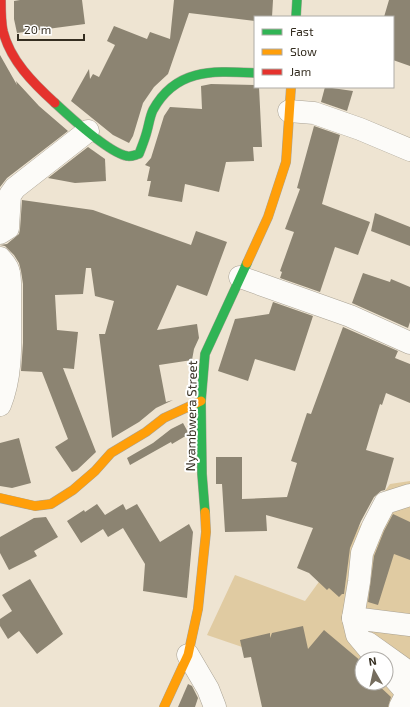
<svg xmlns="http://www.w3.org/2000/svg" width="410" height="707" font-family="'Exo 2',sans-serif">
<rect width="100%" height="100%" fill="#eee4d2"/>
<path fill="#e0cba2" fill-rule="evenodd" d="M410,481v226h-78l-14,-34 -111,-38 28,-60 70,26 85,-117zM362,659h24v24h-24z"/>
<g fill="#8c8472">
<path d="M20,0h62l3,24 -68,9 -3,-14v-18z"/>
<path d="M174,0h99l-1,17h-17v4l-66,-8 -21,61 -14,13 -11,16 -10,33 -4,7 -16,-8 -42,-34 18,-32 1,10 3,-5 6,3 16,-32 -8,-4 7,-15 33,13 3,-7 20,7z"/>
<path d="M389,0h21v66l-17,-6v-43h-9z"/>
<path d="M0,55l17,30 -1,-4 23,25 29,25 -61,47 -7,9z"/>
<path d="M211,84l44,1v2h4l3,60h-9l1,14 -28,1 -7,30 -34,-8 -3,18 -34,-6 3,-15h-4l3,-14 -5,-2 6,-7 13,-42 6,-9 32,2 -1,-23z"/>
<path d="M325,87l28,4 -6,20 -26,-9z"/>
<path d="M314,126l26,9 -18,69 48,18 -12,33 -23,-8 -15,45 -40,-14 2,-6 -2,-1 14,-39 -9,-3 15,-40 -3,-1z"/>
<path d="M88,147l17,12 1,22 -31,2 -27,-5z"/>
<path d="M22,200l71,10 98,35 5,-14 31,11 -20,54 -30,-11 -20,45 40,-6 2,14 -5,11 -2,11 -33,5 7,37 7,-2 -17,8 -17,14 -27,16 -13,-104h6l9,-33 -19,-5 -4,-28h-5l-3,26 -28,1 2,35 21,2 -4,37 -11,-1 33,84 -19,18 -5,2 -17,-25 13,-8 -26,-67 -21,-1 2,-28v-59l-2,-13 -2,-8 -5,-8 -9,-9 -5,-1 7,-1 12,-10 1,-5z"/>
<path d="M375,213l35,14v19l-39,-15z"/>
<path d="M363,273l27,9 1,-3 19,8v35l-2,6 -56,-25z"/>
<path d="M273,302l40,14 -18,55 -40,-12 -7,22 -30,-10 17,-52 34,-5z"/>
<path d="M343,327l55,24 -3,7 15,6v39l-24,-10 -4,12 -2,-1 -14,46 28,8 -9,32 -4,1 -7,6 -13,24 -11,27 -6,46h-2l-3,3 -10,-9 -2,2 -18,-17 -12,-5 16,-40 -47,-13 1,16 -42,1 -3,-48h-6v-27h26v42l45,-2 10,-34 -6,-2 16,-48 4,1z"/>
<path d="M183,423l6,11 -17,10 -1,-2 -41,23 -3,-7 26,-15 18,-14z"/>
<path d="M19,438l12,45 -19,5 -12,-2v-43z"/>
<path d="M97,504l8,11 18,-11 3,6 11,-6 23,38 29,-18 4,8 -6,66 -44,-7 2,-27 -22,-36 -15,9 -5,-8 -22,14 -14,-22 17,-11 1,2z"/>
<path d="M393,514l17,8v38l-16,-6 -16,51 -10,-3 6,-46 10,-25z"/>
<path d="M46,517l12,20 -24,14 3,5 -28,14 -9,-17v-16l34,-19z"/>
<path d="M30,579l33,55 -26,20 -18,-23 -11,8 -8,-13v-7l12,-8 -10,-16z"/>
<path d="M303,626l5,23 16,-19 38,32v21h14l15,14 -3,10h-126l-11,-50 -7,1 -4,-18 30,-7v5l2,-5z"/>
<path d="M188,684l4,2 6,12 -3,9h-17z"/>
</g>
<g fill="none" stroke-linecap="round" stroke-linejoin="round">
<g stroke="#a9a294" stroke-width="23">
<g id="street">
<path d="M289,111l25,2 46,16 50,21"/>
<path d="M0,233l8,-5 2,-33 5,-7 73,-57"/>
<path d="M0,258c4,5 8,8 9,15 2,10 1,21 1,31 0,34 3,69 -10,101"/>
<path d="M240,277l110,39 60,27"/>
<path d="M353,618l57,7"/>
<path d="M368,643l42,30"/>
<path d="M188,655l20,34 7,18"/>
<path d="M377,659l-20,-24 -4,-17 6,-36 3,-29 11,-27 12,-23 25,-8"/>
<path d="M386,669l21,24 -7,14"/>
</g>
</g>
<g stroke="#a9a294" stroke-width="10">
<g id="fast">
<path d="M296,17l1,-17"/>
<path d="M55,103c14,13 54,50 72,53 4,1 8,-1 12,-2 3,-8 6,-15 8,-23 2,-7 3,-15 6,-21 23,-42 60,-39 102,-37"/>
<path d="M205,512l-3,-38 -1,-73 4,-47 42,-91"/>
</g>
</g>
<g stroke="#a9a294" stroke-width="10">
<g id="slow">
<path d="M247,263l21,-46 18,-55 5,-75"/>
<path d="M0,498l35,8 16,-2 22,-14 22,-19 16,-18 35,-21 18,-14 37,-17"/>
<path d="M164,707l24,-52 10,-46 8,-77 -1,-20"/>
</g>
</g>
<g stroke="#a9a294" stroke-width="10">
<path id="jam" d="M1,0c0,10 0,21 2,31 7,29 30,52 52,72"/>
</g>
<use href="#street" stroke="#fcfbf8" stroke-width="22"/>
<use href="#fast" stroke="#30b455" stroke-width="9"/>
<use href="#slow" stroke="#ff9f0a" stroke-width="9"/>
<use href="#jam" stroke="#e5322d" stroke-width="9"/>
</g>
<g text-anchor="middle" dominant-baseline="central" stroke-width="4" stroke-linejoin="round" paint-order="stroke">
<g font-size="13" fill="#342d20" stroke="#fff">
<text transform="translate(191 416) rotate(-89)">Nyambwera Street</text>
</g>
</g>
<rect x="254" y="16" width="140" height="72" fill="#ffffff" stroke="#aeaba6"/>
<rect x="262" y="29" width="20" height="6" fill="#30b455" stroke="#aeaba6"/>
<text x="290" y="36" font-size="12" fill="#342d20">Fast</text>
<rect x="262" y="49" width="20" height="6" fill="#ff9f0a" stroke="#aeaba6"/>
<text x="290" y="56" font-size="12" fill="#342d20">Slow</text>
<rect x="262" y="69" width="20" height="6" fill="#e5322d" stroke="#aeaba6"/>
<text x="290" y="76" font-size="12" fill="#342d20">Jam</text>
<g transform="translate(374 671) rotate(351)"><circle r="19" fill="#ffffff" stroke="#aeaba6"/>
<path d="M0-3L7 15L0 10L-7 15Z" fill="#756d5e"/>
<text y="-6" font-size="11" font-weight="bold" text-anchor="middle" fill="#342d20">N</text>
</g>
<path d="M18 34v6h66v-6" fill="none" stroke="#342d20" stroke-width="2"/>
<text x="24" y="34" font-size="12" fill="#342d20" stroke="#ffffff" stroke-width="3" paint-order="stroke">20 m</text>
</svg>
